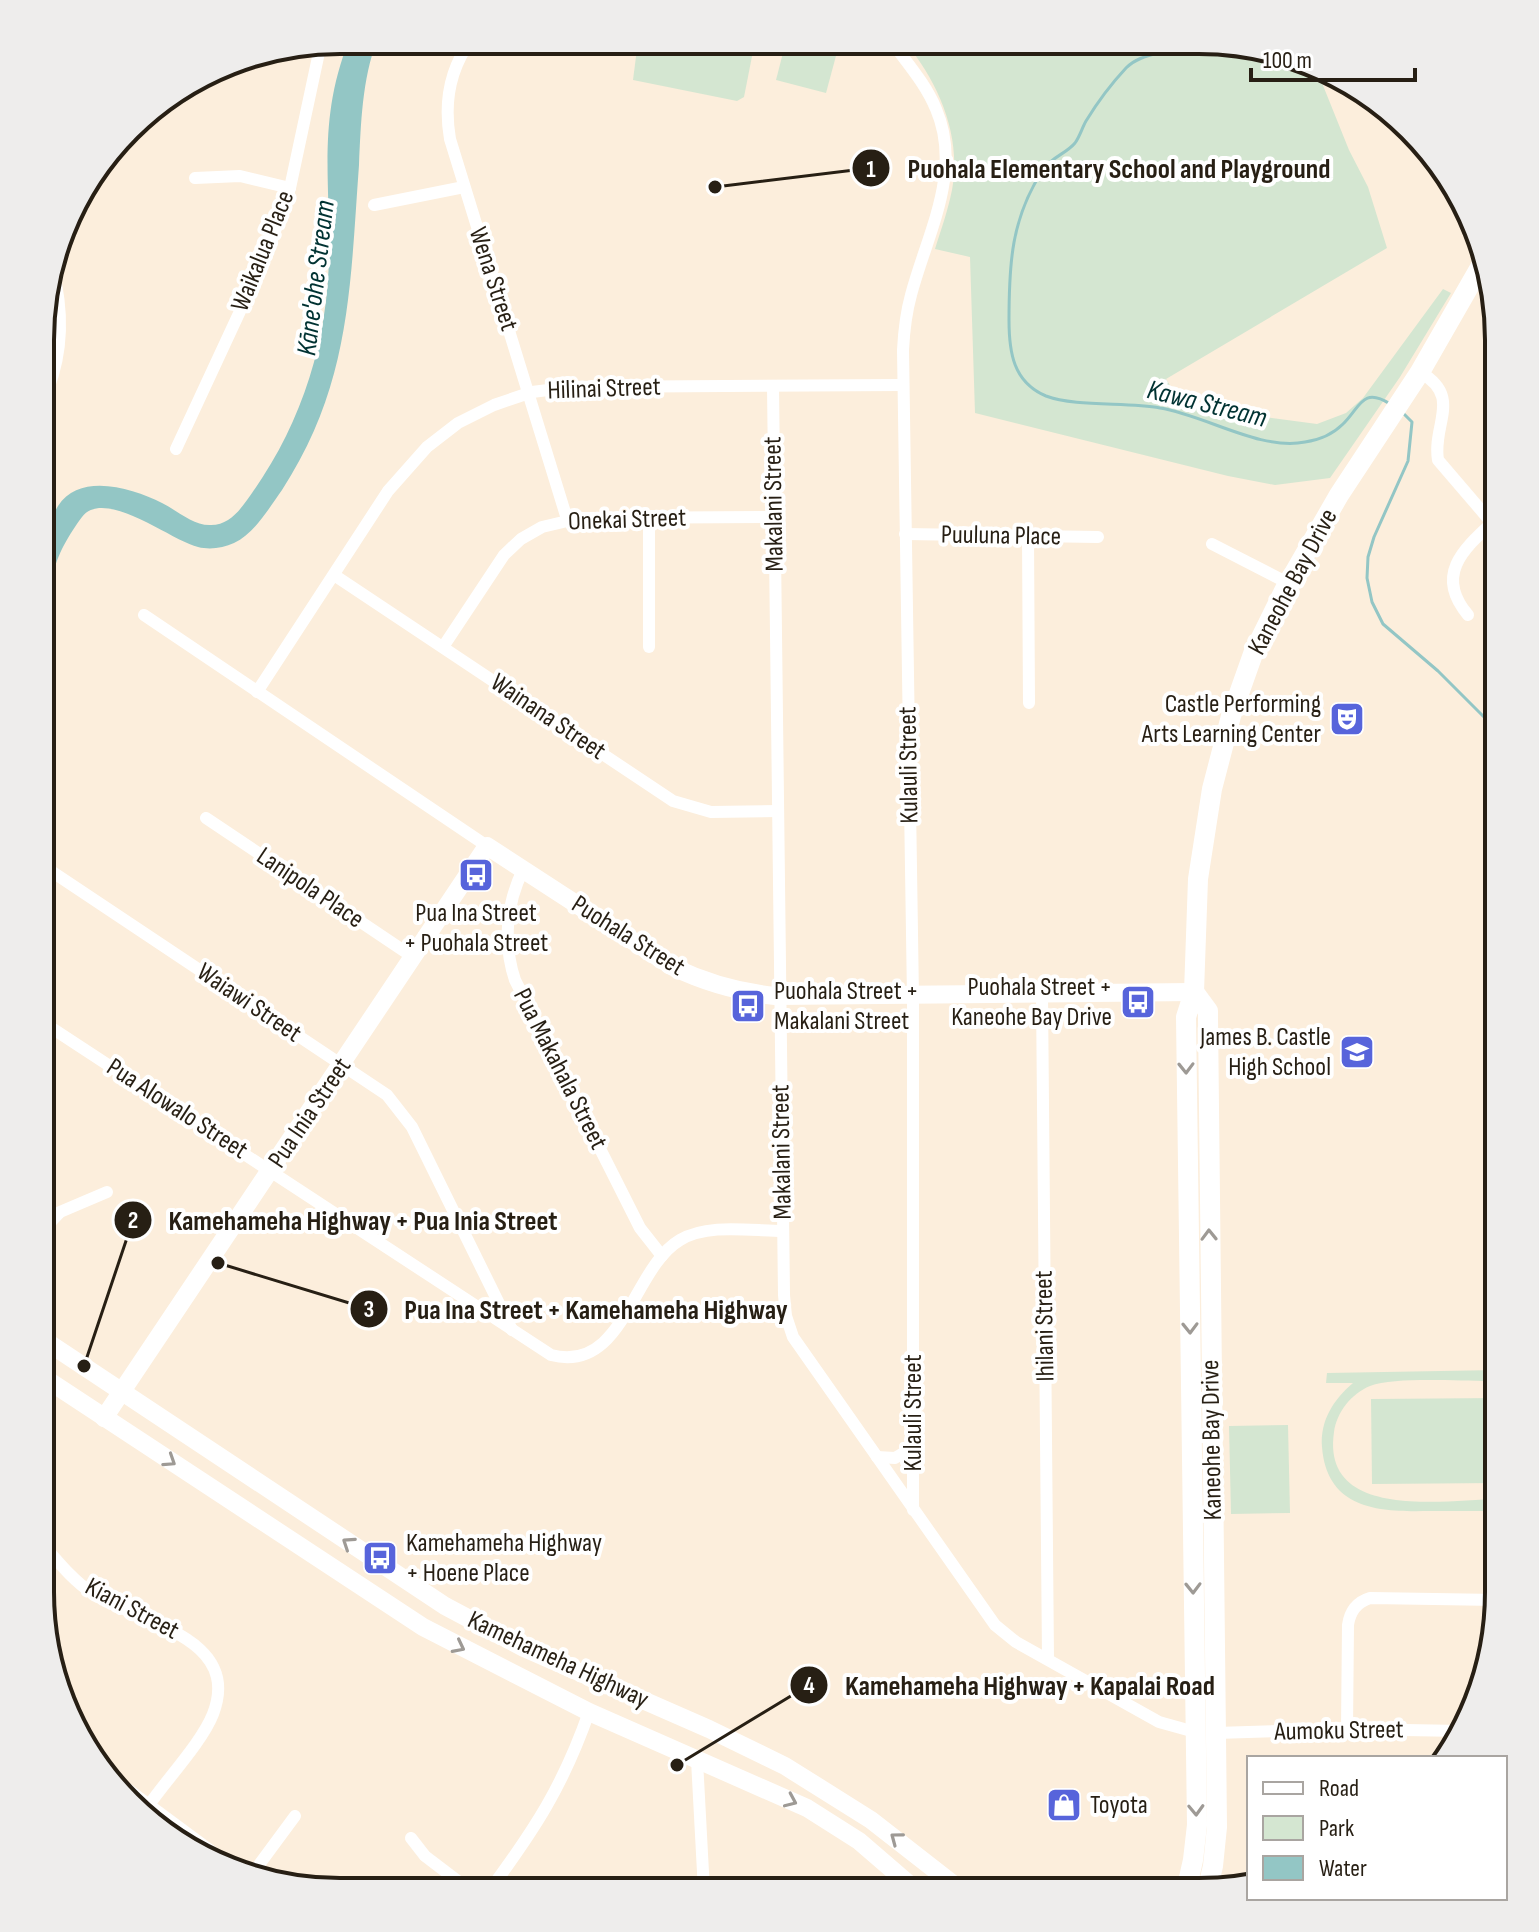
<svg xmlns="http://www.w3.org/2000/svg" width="1539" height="1932" font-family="'Sofia Sans Condensed',sans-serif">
<rect width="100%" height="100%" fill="#fceedc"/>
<g fill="#d4e6d1">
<path d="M638,41h117l-11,56 -7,4 -104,-21z"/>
<path d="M786,41h54l-14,52 -50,-13z"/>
<path d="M905,42l333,1 80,30 31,77 19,37 19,61 -221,131 13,21 17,8 121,16 29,-11 17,-15 80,-109 8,4 -51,84 -70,101 -55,7 -47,-9 -253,-63 -5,-156 -35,-8c6,-19 13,-39 17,-59 10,-54 -13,-107 -47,-148z"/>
<path d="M1498,1370v11c-31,1 -101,-5 -128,5 -19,8 -33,26 -36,46 -13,89 111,68 164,67v12c-22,0 -45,0 -68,0 -48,1 -103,0 -108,-64 -2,-26 11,-47 31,-64h-27l1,-10z"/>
<path d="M1498,1398v85l-126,1 -1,-85z"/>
<path d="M1288,1425l2,88 -59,1 -2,-88z"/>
</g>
<path fill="#93c6c5" d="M349,40h28c-15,40 -16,83 -18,125 -9,121 -8,219 -77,325 -13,18 -27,43 -48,53 -11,5 -24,7 -36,4 -25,-5 -93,-60 -116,-30 -12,16 -26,39 -29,59 -5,28 0,56 -11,83 0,-39 -4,-81 0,-121 1,-10 11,-23 16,-32 22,-34 74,-18 104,-3 16,8 32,23 49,22 20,0 31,-18 41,-32 50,-70 76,-153 77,-238 1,-80 -11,-136 20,-215z"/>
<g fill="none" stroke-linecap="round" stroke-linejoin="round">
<g stroke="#93c6c5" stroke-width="3">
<path d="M1186,42c-19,14 -43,9 -60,26 -14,15 -29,35 -40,53 -4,7 -6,15 -11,22 -9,11 -24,14 -32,27 -32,48 -34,95 -34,150 0,32 4,62 37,76 29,11 81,6 114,12 45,7 100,43 145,34 14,-2 28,-8 38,-18 17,-16 19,-38 47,-20"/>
<path d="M1403,413l9,9 -4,39 -34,76 -6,20 -1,21 5,24 11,22 55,47 61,61"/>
</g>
<g stroke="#fff" stroke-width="12">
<path d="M471,40c-22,30 -27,64 -21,99l117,380"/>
<path d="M892,42c15,21 34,42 44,67 27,63 -9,125 -25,186 -5,18 -7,36 -8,55l10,648v512"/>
<path d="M195,178l45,-2 50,12"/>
<path d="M374,205l90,-18"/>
<path d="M1420,372c43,25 12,52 18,88l54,63 7,4"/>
<path d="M773,386l11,909 2,21 7,21 202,288 21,17 143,80 36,10"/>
<path d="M42,403c19,-39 22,-78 14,-119"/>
<path d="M176,449l92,-198 22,-63 31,-145"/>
<path d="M649,518v129"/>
<path d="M905,534l193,3"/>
<path d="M1028,537l1,166"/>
<path d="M1212,544l76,39"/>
<path d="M334,575l339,226 38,11 67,-1"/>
<path d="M144,615l343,231"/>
<path d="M1468,615c-33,-39 -6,-65 24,-92"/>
<path d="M443,647l61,-92 17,-16 21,-12 38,-9 195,-1"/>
<path d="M257,692l131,-201 39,-44 31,-24 36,-18 38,-13 40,-5 330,-2"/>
<path d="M206,818l207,139"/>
<path d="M45,867l342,228 25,32 100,203"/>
<path d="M523,870c-17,34 -20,74 -8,110l125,248 22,28"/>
<path d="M1042,994l6,665"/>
<path d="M41,1021l510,334c73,19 81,-87 129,-115 28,-17 71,-9 103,-9"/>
<path d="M41,1232l19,-20 47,-20"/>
<path d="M877,1457l18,1 18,-11"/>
<path d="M40,1541c16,18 32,39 52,52 44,29 151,43 121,121 -11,28 -46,65 -64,91"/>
<path d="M1347,1729l1,-104c2,-14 9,-23 22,-27l128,2"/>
<path d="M1216,1733l131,-4 115,2"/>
<path d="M697,1760l7,131"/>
<path d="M118,1782l127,94"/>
<path d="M411,1838l14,18 46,35"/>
<path d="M250,1877l45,-61"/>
<path d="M489,1891c46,-62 74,-105 100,-179"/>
</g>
<g stroke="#fff" stroke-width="18">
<path d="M41,1338l404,268 79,42 185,81 76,37 86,54 91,71"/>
<path d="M40,1375l383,252 166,85 218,96 52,33 58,50"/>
<path d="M104,1418l383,-572 186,121c33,16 66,25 102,29l419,-4"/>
</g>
<g stroke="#fff" stroke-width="20">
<path d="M1194,992l14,19v7l9,809 -4,39 -6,25"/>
<path d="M1186,1891l7,-31 4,-35 -11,-808 8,-25 4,-113 14,-90 19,-73 22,-62 32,-65 54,-94 81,-123 66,-115"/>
</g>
</g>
<defs><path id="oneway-chevron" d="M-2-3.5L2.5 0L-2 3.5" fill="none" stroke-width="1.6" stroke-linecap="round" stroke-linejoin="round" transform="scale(2)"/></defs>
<g stroke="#9e9a95">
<use href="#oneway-chevron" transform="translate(1186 1068) rotate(89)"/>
<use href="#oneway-chevron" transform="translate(1209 1235) rotate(-91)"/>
<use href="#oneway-chevron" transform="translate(1190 1328) rotate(89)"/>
<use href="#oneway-chevron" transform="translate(170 1461) rotate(33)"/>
<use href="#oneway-chevron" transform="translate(348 1543) rotate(-146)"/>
<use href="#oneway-chevron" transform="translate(1193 1588) rotate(89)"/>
<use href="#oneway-chevron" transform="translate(459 1647) rotate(27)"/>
<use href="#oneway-chevron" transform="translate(791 1801) rotate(24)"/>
<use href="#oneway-chevron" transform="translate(1196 1810) rotate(88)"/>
<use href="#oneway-chevron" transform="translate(896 1838) rotate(-143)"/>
</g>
<defs>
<g id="theatre-square" transform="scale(1.8)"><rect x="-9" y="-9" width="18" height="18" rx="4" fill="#5764db" stroke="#fff"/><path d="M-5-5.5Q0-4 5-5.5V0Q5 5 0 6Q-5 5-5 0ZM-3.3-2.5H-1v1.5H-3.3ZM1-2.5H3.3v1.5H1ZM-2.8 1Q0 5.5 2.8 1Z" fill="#fff"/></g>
<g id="bus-square" transform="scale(1.8)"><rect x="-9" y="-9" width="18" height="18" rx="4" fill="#5764db" stroke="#fff"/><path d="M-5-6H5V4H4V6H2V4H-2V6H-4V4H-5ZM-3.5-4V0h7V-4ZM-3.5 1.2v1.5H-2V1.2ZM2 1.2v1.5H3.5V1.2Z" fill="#fff"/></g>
<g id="school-square" transform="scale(1.8)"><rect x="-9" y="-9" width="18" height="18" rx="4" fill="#5764db" stroke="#fff"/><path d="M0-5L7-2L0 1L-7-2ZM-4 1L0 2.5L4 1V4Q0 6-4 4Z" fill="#fff"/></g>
<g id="shop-square" transform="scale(1.8)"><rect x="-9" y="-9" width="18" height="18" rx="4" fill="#5764db" stroke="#fff"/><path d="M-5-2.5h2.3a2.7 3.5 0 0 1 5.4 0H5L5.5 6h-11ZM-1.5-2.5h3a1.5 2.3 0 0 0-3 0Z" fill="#fff"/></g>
</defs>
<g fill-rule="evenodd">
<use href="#theatre-square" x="1347" y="719"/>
<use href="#bus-square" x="476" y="875"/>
<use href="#bus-square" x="1138" y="1002"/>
<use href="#bus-square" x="748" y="1006"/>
<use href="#school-square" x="1357" y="1052"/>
<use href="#bus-square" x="380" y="1558"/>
<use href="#shop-square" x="1064" y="1805"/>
</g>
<g text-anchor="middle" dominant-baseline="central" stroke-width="8" stroke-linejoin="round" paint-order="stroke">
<g font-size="26" fill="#271f14" stroke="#fff">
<text transform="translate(263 251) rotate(-68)">Waikalua Place</text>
<text transform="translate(493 279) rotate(72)">Wena Street</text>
<text transform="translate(604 389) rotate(-2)">Hilinai Street</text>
<text transform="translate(774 504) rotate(-91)">Makalani Street</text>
<text transform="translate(627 520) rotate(-2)">Onekai Street</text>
<text transform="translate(1001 536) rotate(1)">Puuluna Place</text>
<text transform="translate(1293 582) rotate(-62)">Kaneohe Bay Drive</text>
<text transform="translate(548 717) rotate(34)">Wainana Street</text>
<text transform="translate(909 765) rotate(-91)">Kulauli Street</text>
<text transform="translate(310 888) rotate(34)">Lanipola Place</text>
<text transform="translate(628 936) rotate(32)">Puohala Street</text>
<text transform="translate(249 1003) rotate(34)">Waiawi Street</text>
<text transform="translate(560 1069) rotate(63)">Pua Makahala Street</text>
<text transform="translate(177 1109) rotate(33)">Pua Alowalo Street</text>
<text transform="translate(310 1113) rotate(-56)">Pua Inia Street</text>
<text transform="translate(782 1152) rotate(-91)">Makalani Street</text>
<text transform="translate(1045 1326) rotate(-91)">Ihilani Street</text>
<text transform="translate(913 1413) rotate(-90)">Kulauli Street</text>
<text transform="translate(1212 1440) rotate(-91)">Kaneohe Bay Drive</text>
<text transform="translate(132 1609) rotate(28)">Kiani Street</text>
<text transform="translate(558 1660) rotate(25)">Kamehameha Highway</text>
<text transform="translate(1339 1731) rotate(-1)">Aumoku Street</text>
</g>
<g font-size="26" fill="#271f14" stroke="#fff" text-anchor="end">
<text x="1321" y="704">Castle Performing<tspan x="1321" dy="30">Arts Learning Center</tspan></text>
<text x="476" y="913" text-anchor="middle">Pua Ina Street<tspan x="476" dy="30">+ Puohala Street</tspan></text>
<text x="1112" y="987">Puohala Street +<tspan x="1112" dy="30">Kaneohe Bay Drive</tspan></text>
<text x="774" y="991" text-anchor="start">Puohala Street +<tspan x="774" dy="30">Makalani Street</tspan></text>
<text x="1331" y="1037">James B. Castle<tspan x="1331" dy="30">High School</tspan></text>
<text x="406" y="1543" text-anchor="start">Kamehameha Highway<tspan x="406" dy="30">+ Hoene Place</tspan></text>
<text x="1090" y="1805" text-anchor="start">Toyota</text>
</g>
<g font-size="28" font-style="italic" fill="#003232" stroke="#fff">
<text transform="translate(316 278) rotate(-83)">Kāne'ohe Stream</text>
<text transform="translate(1207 404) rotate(14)">Kawa Stream</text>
</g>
</g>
<path d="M0 0H1539V1932H0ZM340 54H1199A286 286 0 0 1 1485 340V1592A286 286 0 0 1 1199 1878H340A286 286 0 0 1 54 1592V340A286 286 0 0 1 340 54Z" fill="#eeedec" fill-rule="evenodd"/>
<path fill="none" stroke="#271f14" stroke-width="4" d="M340 54H1199A286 286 0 0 1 1485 340V1592A286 286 0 0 1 1199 1878H340A286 286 0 0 1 54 1592V340A286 286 0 0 1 340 54Z"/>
<path fill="none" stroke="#271f14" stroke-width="3" d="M715 187L871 168M84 1366L133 1220M218 1263L369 1309M677 1765L809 1685"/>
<g fill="#271f14" stroke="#fff" stroke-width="3">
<circle cx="715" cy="187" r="8"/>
<circle cx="84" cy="1366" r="8"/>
<circle cx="218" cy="1263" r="8"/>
<circle cx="677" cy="1765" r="8"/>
<circle cx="871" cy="168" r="20"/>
<circle cx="133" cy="1220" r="20"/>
<circle cx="369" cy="1309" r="20"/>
<circle cx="809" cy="1685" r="20"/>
</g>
<g font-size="24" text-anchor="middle" font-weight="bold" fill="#fff">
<text x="871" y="177">1</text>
<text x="133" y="1228">2</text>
<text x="369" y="1317">3</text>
<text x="809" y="1693">4</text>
</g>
<g font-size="28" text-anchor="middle" font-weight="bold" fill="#271f14" stroke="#fff" stroke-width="8" stroke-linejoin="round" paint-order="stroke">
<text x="1119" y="178">Puohala Elementary School and Playground</text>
<text x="363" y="1230">Kamehameha Highway + Pua Inia Street</text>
<text x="596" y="1319">Pua Ina Street + Kamehameha Highway</text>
<text x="1030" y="1695">Kamehameha Highway + Kapalai Road</text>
</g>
<rect x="1247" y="1756" width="260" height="144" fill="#ffffff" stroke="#a9a5a1" stroke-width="2"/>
<rect x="1263" y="1782" width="40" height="12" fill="#ffffff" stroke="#a9a5a1" stroke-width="2"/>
<text x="1319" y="1796" font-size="24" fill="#271f14">Road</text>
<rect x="1263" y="1816" width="40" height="24" fill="#d4e6d1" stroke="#a9a5a1" stroke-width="2"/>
<text x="1319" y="1836" font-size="24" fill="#271f14">Park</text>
<rect x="1263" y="1856" width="40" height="24" fill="#93c6c5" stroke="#a9a5a1" stroke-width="2"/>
<text x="1319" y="1876" font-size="24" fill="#271f14">Water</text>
<path d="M1251 68v12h164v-12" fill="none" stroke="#271f14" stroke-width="4"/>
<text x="1263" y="68" font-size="24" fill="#271f14" stroke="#ffffff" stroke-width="6" paint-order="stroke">100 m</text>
</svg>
